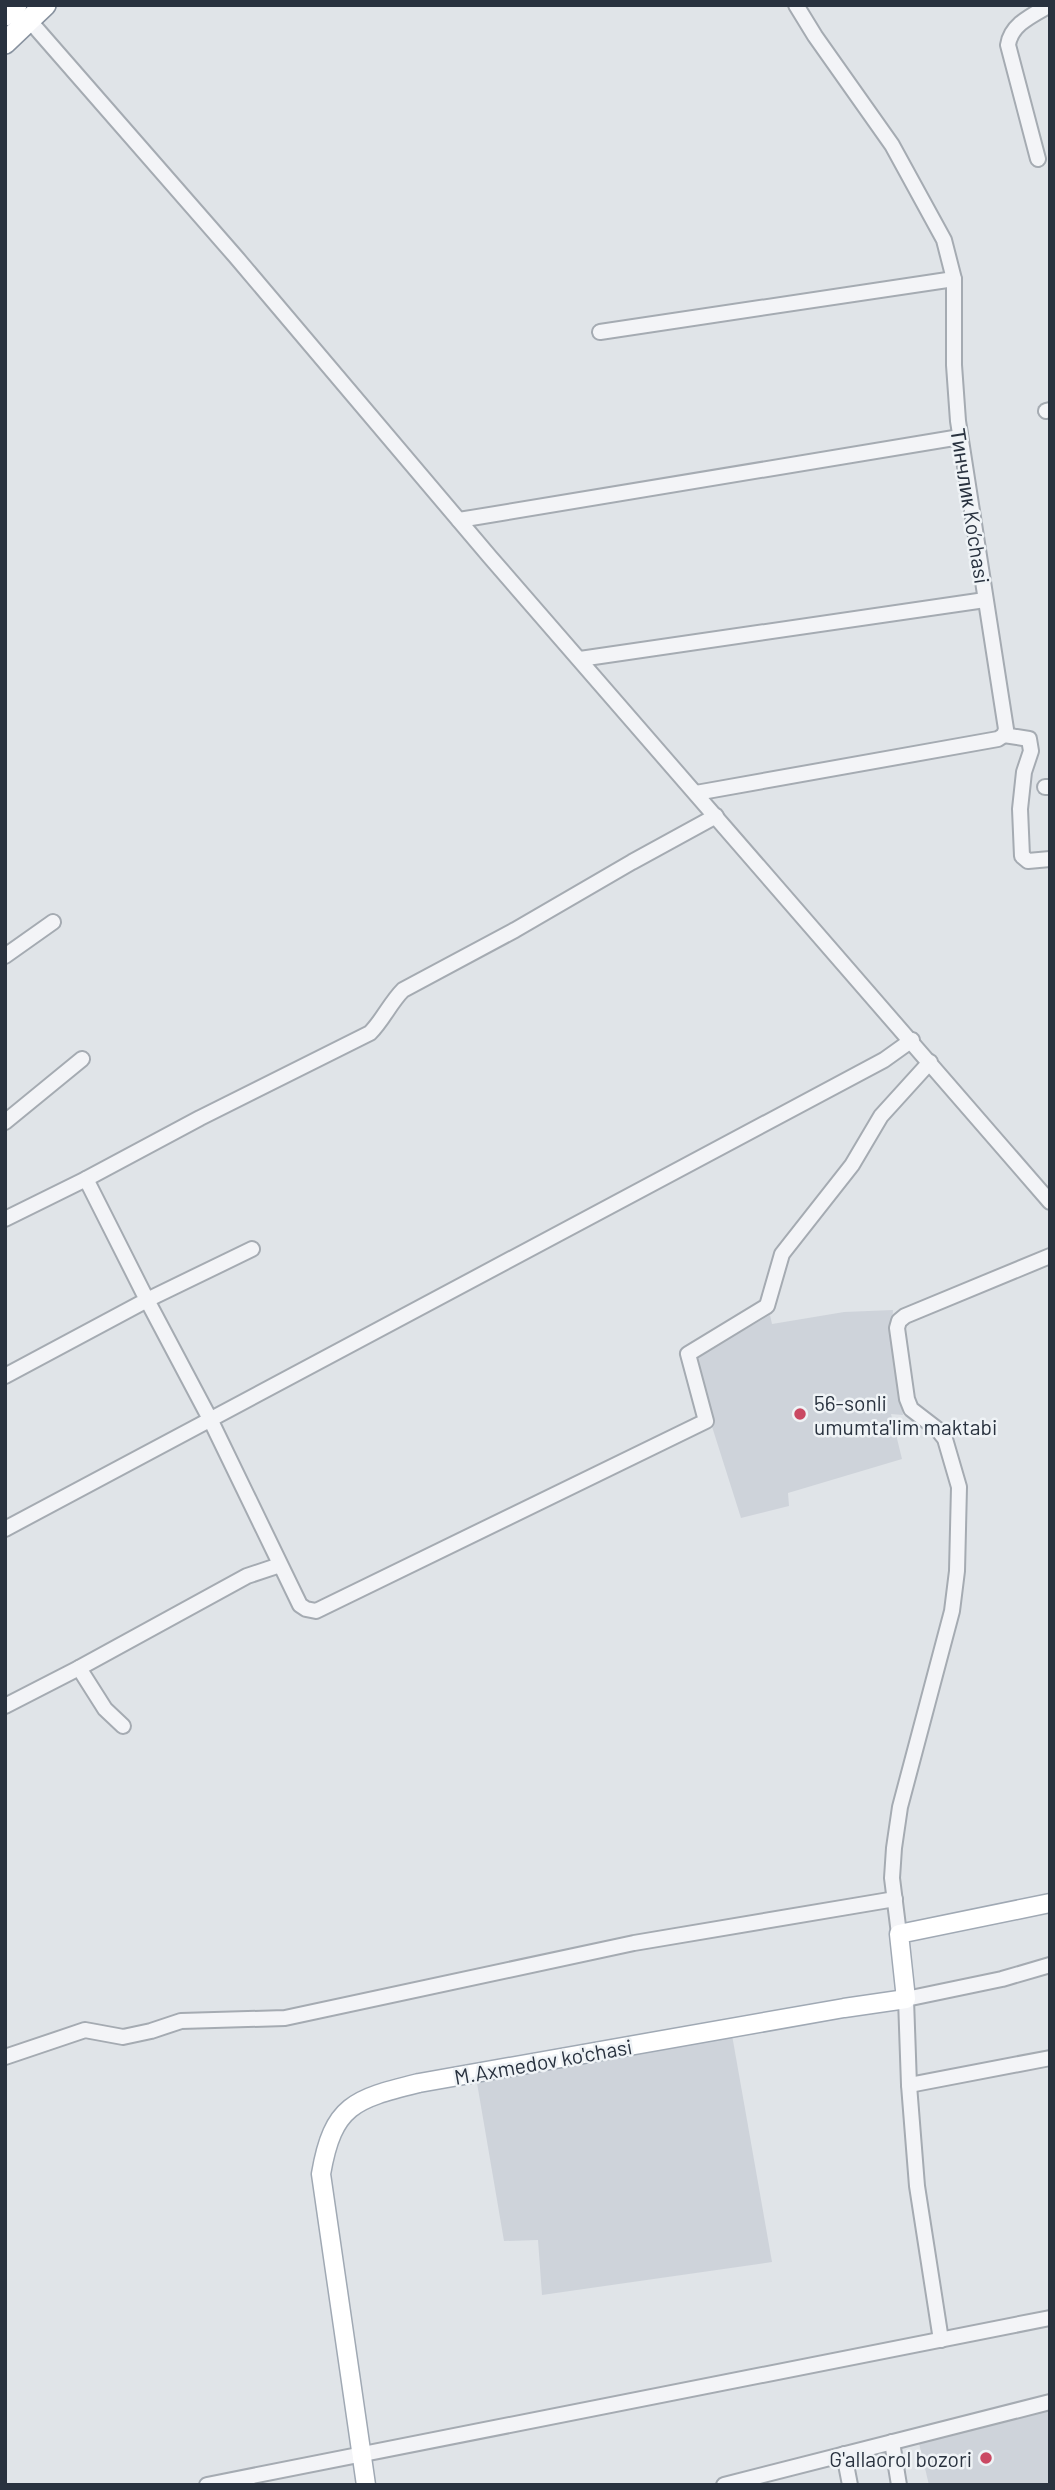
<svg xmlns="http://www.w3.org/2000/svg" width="1055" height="2490" font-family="Barlow,sans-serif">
<rect width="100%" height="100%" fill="#e0e4e8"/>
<g fill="#ced3da">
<path d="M893,1310l-2,28 12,77 -12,-1 11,45 -114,34 1,13 -48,12 -33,-104 3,-2 -19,-53 78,-44 2,9 72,-12z"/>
<path d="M732,2035l40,227 -230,33 -4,-55 -34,1 -27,-158z"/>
<path d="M1050,2395v90h-121l-13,-54z"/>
</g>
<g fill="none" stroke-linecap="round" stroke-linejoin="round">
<g stroke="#a5abb2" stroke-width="18">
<g id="minor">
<path d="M29,20l207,237 254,300 560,645"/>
<path d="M1038,159l-30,-114c3,-21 25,-30 42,-40"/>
<path d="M600,332l354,-53"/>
<path d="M1046,411l4,-1"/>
<path d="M459,520l501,-83"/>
<path d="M580,659l405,-59"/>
<path d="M1004,735l25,4 2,12 -7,21 -4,37 2,47 6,5 22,-2"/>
<path d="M1045,787h5"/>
<path d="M696,793l302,-54 6,-4 2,-6 -48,-308 -4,-56v-86l-10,-39 -52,-95 -77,-109 -19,-31"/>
<path d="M5,956l48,-34"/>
<path d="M5,1122l77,-63"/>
<path d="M5,1219l81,-40"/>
<path d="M252,1249l-105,51 63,119 90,186 6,4 10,2 390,-190 -18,-67 79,-48 15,-52 70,-89 29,-49 49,-54"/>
<path d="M5,1376l142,-76 -61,-121 114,-61 170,-85c13,-13 20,-30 33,-43l112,-60 117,-68 84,-46"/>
<path d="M5,1529l879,-469 28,-20"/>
<path d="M79,1668l26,41 18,17"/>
<path d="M5,1706l74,-38 168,-92 33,-11"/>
<path d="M899,1934l-7,-56 2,-30 6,-41 52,-196 5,-40 2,-84 -14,-48 -8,-10 -26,-20 -4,-10 -10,-71 2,-7 6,-5 145,-60"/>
<path d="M5,2057l80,-27 38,7 28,-6 30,-10 104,-3 349,-75 261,-44"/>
<path d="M909,2085l141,-27"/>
<path d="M941,2340l-24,-154 -8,-101 -3,-86 96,-20 48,-14"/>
<path d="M892,2442l7,43"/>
<path d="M844,2454l6,31"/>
<path d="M207,2485l843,-167"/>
<path d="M724,2485l326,-83"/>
</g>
</g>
<g stroke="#a0a9b4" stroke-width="21">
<path id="major" d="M366,2485l-45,-311c12,-70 34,-75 98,-91l425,-75 62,-9 -7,-65 151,-31"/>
</g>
<g stroke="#88929f" stroke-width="24">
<g id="highway">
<path d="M5,15l11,-10"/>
<path d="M5,43l40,-38"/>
</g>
</g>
<use href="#minor" stroke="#f3f4f7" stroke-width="14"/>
<use href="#major" stroke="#fff" stroke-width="18"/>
<use href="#highway" stroke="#fff" stroke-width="21"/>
</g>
<g fill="#ca4963" stroke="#eff3f6" stroke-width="2.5">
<circle cx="800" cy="1414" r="7"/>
<circle cx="986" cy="2458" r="7"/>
</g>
<g text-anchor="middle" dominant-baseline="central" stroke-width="5" stroke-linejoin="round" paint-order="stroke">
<g font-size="21" fill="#29323f" stroke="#eff3f6">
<text transform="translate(971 506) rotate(81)">Тинчлик Ko’chasi</text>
<text transform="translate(543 2061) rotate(-10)">M.Axmedov ko'chasi</text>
</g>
<g font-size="21" fill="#29323f" stroke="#eff3f6" text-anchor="start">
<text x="814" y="1402">56-sonli<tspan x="814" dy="24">umumta'lim maktabi</tspan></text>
<text x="972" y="2458" text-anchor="end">G'allaorol bozori</text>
</g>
</g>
<rect width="1055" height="2490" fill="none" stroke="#29323f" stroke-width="14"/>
</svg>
